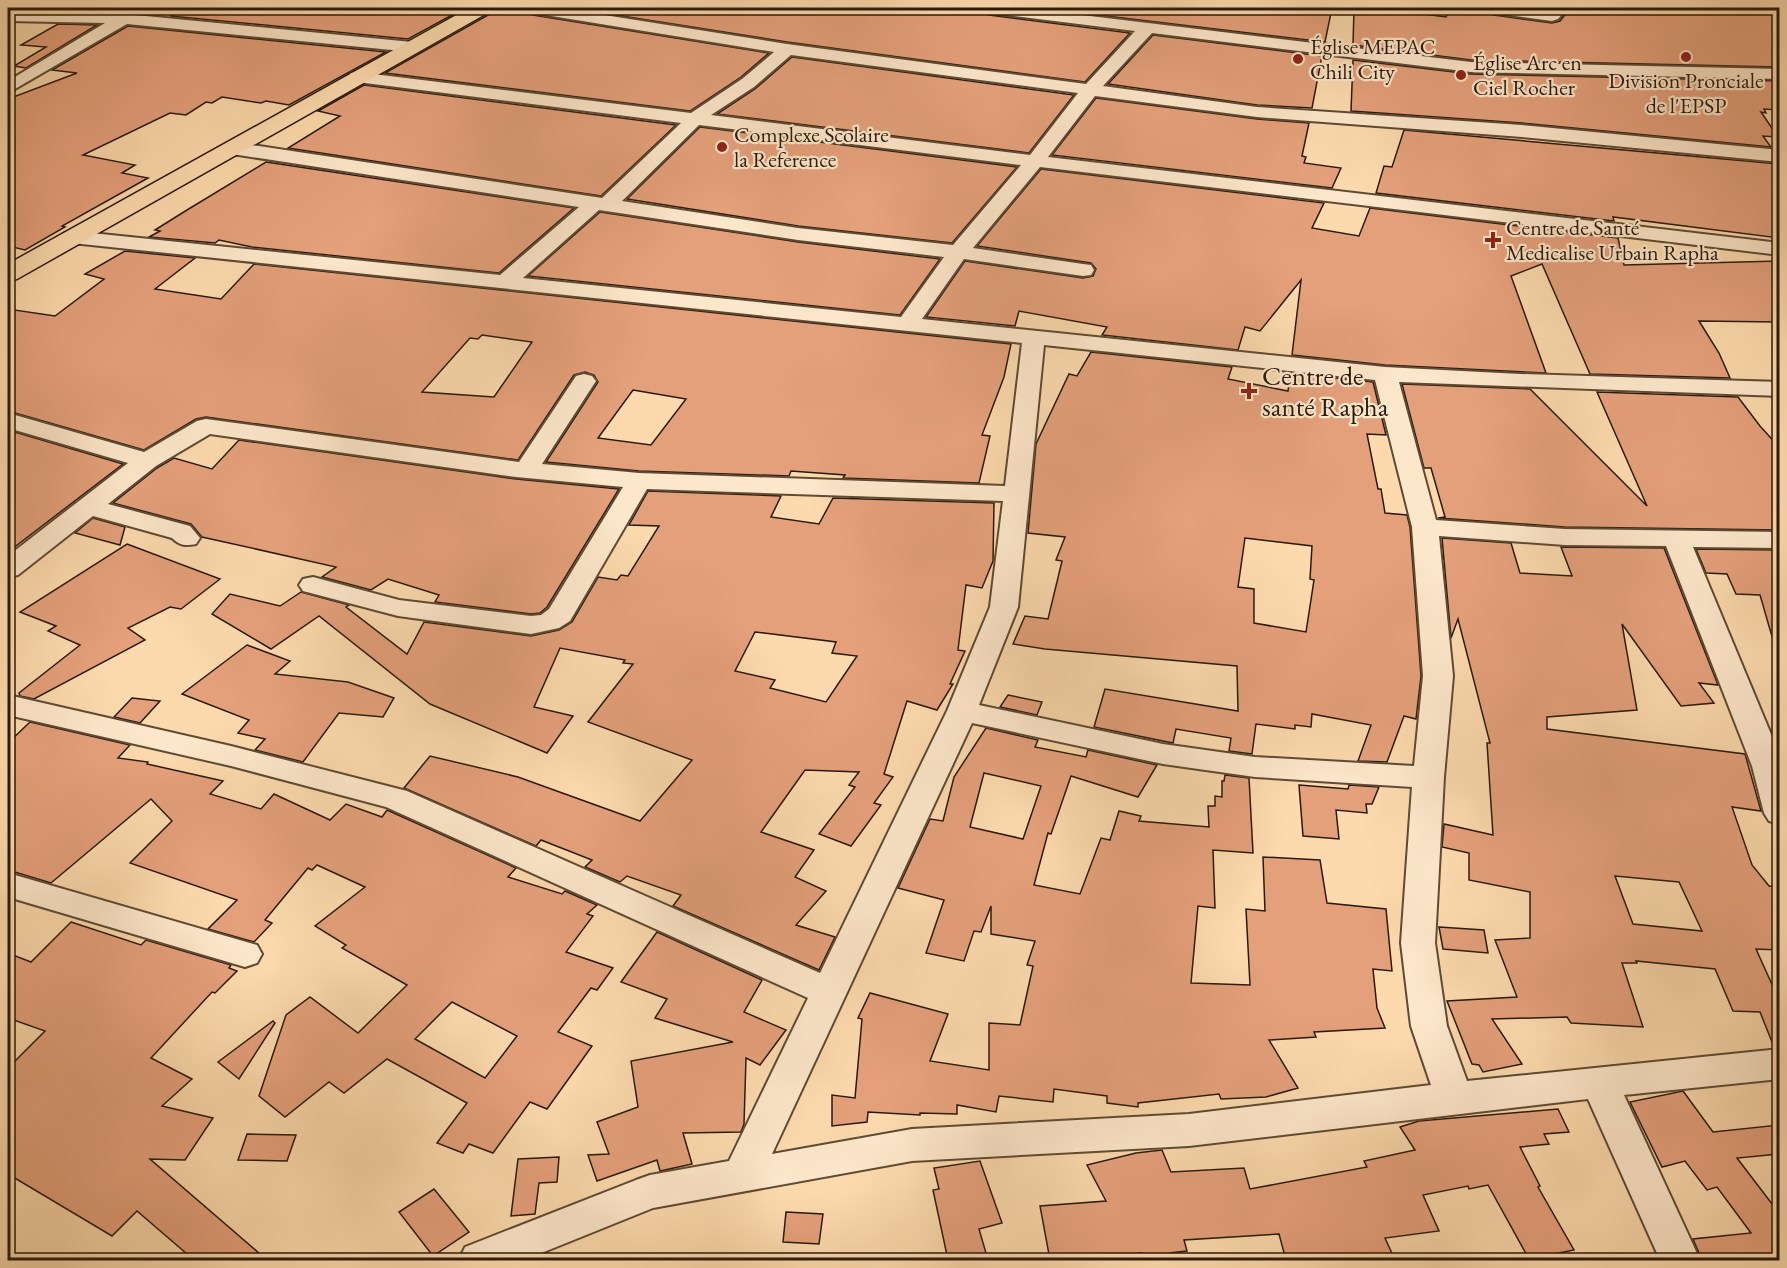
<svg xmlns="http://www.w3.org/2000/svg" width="1787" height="1268" font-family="'EB Garamond',serif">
<rect width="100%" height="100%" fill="#fcdaad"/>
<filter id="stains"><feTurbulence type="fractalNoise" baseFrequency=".00333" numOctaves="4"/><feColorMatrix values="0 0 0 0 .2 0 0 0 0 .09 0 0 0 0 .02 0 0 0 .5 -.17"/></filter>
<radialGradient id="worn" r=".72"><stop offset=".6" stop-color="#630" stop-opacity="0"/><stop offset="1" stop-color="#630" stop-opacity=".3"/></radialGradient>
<g fill="#e4a07b" stroke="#291a0d" stroke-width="1.5" fill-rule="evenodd">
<path d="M243,8h81l31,5 10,-5h100l-57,31 -238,-23 20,-7 30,4 7,-4 9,2z"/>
<path d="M493,8h30l10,7 236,38 -28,24 -51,34 -305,-38 105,-59z"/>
<path d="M571,8h408l2,4 8,3 141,18 -45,49 -298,-40z"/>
<path d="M1039,8h293l-7,34z"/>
<path d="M1354,8h47l-2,3 47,6 3,-6 24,1 5,-4 16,7 58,8 8,-2 10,-13h209v59l-308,-7 -118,-15z"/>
<path d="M58,24l39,1 -71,43 -12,-2 32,-19 -25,-2z"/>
<path d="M128,26l258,26 -97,53 -23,-4 -5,2 -39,-6 -10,6 -6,-1 -20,13 -16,-2 -87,42 52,10 -13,8 26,5 -86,48 3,1 -40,23 -17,-4v-147l69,-26 -25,-3z"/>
<path d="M1153,35l169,21 -10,52 -55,-3 -149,-21z"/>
<path d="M792,57l282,38 -45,58 -312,-39 38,-25z"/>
<path d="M1353,60l118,14 308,7v29l-15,-1 2,4 -5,-1 17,25 -15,-1 8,11 -249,-24 -171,-12z"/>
<path d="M364,85l312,40 -75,71 -313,-48 52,-32 -22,-5z"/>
<path d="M1096,98l161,21 52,4 -7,33 4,1 -2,6 37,5 -9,20 -280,-33z"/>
<path d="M700,127l317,40 -65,76 -154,-17 -171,-27z"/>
<path d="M1404,130l375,34v74l-166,-21 1,4 -238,-28 8,-27 8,1z"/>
<path d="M266,162l308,46 -75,65 -247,-26 -33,-7 -4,3 -66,-6 11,-6 -5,-1 32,-20z"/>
<path d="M1041,169l283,34 -12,25 47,8 11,-28 248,30 6,27 155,-4v61l-80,-1 20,32 11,25 -140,-4 -48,-110 -31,12 35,97 -161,-8 -93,-10 9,-75 -41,51 -15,-4 -7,23 -136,-15 5,-8 -88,-16 -4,15 -89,-9 39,-56 118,17 10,-2 3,-7 -5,-6 -114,-17z"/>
<path d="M600,212l198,30 142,17 -40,56 -372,-39z"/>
<path d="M125,251l70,7 -40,31 66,10 33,-35 757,80 -7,33 -22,58 8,1 -11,47 -136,-5 2,-3 -54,-4 -2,5 -150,-5 -93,-9 52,-80 -4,-7 -9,-3 -11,3 -56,85 -312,-43 -10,2 -52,31 -136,-39v-102l47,7 49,-37 -19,-5zM482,335l50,7 -38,55 -72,-5 48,-54 8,1zM633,390l53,9 -35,46 -53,-7z"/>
<path d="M1091,352l141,15 -4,12 60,12 2,-18 83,9 13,53 -19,-1 11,55h3l4,24 22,2 3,12 11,149 -5,43 -12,-3 -17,46 -29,-1 13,-36 -59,-11 -1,13 -16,-2v4l-39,-5 -4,30 -23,-3 2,-13 -55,-9 -3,14 -79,-16 11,-38 133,22 -1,-45 -192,-17 -32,-5 12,-28 23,3 14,-58 -6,-1 9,-23 -37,-4 8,-89 33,-70 8,2zM1245,538l67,8 -2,33 4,1 -8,52 -52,-9v-34l-16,-2z"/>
<path d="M1402,384l128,5 117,117 -50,-114 141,5 22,29 19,21v83l-214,-3 -127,-9 7,-1 -14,-49h-7z"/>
<path d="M8,430l115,34 -115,88z"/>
<path d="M239,440l277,39 103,10 -72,118 -7,6 -9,1 -96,-12 4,-7 -51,-16 -17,11 -49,-13 14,-10 -134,-30 -11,-13 -78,-21 44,-35 17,-10 38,11z"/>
<path d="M648,491l133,5 -10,21 48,7 14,-26 161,5 -1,58 -11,27 -16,-3 -8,65 7,1 -15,33h3l-16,26 -30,-9 -23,73 9,3 -19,26 7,2 -30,41 -32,-12 36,-47 -6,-2 10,-13 -54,-2 -44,62 53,18 -19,27 31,14 -30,34 39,12 -16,33 -146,-64 8,-11 -54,-19 -7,6 -35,-15 7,-7 -51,-20 -5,6 -132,-58 26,-32 88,21 122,44 52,-61 -104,-38 45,-58 -10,-1 2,-3 -65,-12 -26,59 39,9 -26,37 -117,-49 -111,-88 -48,33 -59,-35 18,-20 50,12 21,-14 48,13 -3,2 61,47 17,-32 107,14 28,-6 13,-8 26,-45 19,3 4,-5 7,1 31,-50 -30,-1zM755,632l81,10 -4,11 25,3 -31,46 -56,-14 5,-8 -40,-9z"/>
<path d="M93,518l32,9 -5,18 -45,-12z"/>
<path d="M1442,538l69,5 9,30 52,3 -11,-29 103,1 54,137 -19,-2 15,20 -33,3 -59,-82 15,86 -90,7v12l198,25 16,57 -29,-4 20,58 17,21 10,1v63l-23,-1 23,51v47h-5l-14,-35 -27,-1 -18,-42 -79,-8 1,2h-15l21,64 -72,-4 -4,-6 -75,2 30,45 -39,8 -4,-7 -7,-1 -25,-63 70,-4 -22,-57 35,-2v-46l-61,-12v-27l-27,-6 2,-23 49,11 -6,-92h3l-32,-124 -7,19zM1615,876l64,6 23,49 -69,-7z"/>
<path d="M127,544l93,35 -39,30 -11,-2 -42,21 17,12 -111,59 -14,-3 -1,-3 61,-48 -32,-14 8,-5 -36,-14z"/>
<path d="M1696,549l83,1v89l-6,1 -13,-45 -24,-1 -9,-20 -21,-1z"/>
<path d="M247,645l43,16 -15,13 73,8 46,16 -11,19 -44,-4 -36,49 -48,-12 10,-11 -27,-6 11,-13 -67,-26z"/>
<path d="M1008,695l34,7 -5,13 -37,-8z"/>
<path d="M132,698l28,3 -20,22 -26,-6z"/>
<path d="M30,722l100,23 -12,13 30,4 -1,2 76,17 -13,13 51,15 13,-15 56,26 16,-16 36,13 5,-7 129,58 -8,9 54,17 3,-3 32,14 -10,9 6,2 -27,36 47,16 -16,22 -6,-2 -33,44 34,14 -45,63 -17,-7 -37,51 -24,-9 -6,9 -26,-10 30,-40 -80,-44 -43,34 -15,-11 -44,35 -26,-21 27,-81 24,-18 48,36 49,-48 -65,-37 4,-3 -31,-19 50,-39 -48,-22 -5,5 -4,-2 -43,52 7,3 -18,19 -46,-13 29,-29 -107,-37 42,-42 -21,-22 -100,84 -43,-13v-127zM452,1002l65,34 -32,42 -70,-39z"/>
<path d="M986,728l52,12 -3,7 51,10 2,-7 69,15 -19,32 -67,-21 -20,58 -3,-1 -14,52 46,9 21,-56 9,2 9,-29 22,5 -2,5 70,6 -1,-21h7v-10l7,1v-16h2l1,-6 24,3 4,75 -40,-3 2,58 -17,-2 -7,77 59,2 -4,-76 19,2 -2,-54 57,3 7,43 59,6 6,62 -19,-2 4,39 8,20 -71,4 2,5 -47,3 29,48 -32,9 -45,2 -2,-5 -81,9v4l-31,-4v-7l-53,-7 -1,13 -54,-6 -3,16 -39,-7v9l-37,-1v2l-52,-3 -1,10 -35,4v-31l23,3 7,-79 -4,-1 12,-25 78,21 -18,47 59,9v-47l31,2 13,-59 -6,-1 8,-24 -44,-7v-28l-10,26 -7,-1 -10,30 -38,-8 18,-53 -46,-12 32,-69 13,2 11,-44zM984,773l57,13 -18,53 -53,-12z"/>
<path d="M1299,785l49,4 1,-4 30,2 -7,17h-6l1,9 -31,-3 3,29 -36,-3z"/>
<path d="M71,922l70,23 5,-5 85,25 -2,3 8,3 -22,22 -3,-1 -61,66 41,21 -30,27 51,12 -28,42 -35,-1 117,101h-73l-57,-49 -25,25 -104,-62v-106l37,-37 -37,-13v-65l23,9z"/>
<path d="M1439,927l45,3 4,23 -45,-4z"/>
<path d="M657,932l105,48 -18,32 42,18 -26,35 -14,-7 -2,66 -3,8 -58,1 9,31 -32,7 -3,-11 -60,21 -9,-26 21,-1 -12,-32 41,-15 -7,-46 102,-19 -78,-24 12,-19 -46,-17z"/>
<path d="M273,1021l2,2 -36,56 -21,-17z"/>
<path d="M1683,1091l30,41 66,-7v29l-42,4 42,55v47h-77l-9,-21 58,-6 -34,-46 -10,3 -22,-29 -23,6 -32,-65z"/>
<path d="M1558,1109l11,23 -25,2 5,10 -29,3 20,39 -2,1 36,63 -45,9 -41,-74 -19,4 -1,-3 -45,9 16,36 -54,7 10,22h-109l-7,-26 -95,6 3,11 -17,2 2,6 -29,1 -1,-7 -54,5 1,2h-39l-10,-54 66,-5 -19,-36 49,-12 26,-3 9,22 73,-4 6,21 117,-22 -3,-6 51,-11 -15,-23 19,-6z"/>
<path d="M247,1134l49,1 -9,26 -49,-1z"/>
<path d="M559,1157l-2,25 -18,1 -4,31 -24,2 7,-57z"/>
<path d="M980,1161l22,62 -23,6 9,31h-40l-15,-70 6,-1 -5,-21z"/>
<path d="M434,1189l35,43 -36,24 -34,-44z"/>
<path d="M786,1212l37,2 -4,30 -36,-2z"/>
</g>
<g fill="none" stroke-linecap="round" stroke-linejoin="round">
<g stroke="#5e4a35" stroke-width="4">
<g id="street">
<path d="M525,8h35l227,36 299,40 49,-53 -146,-18 -6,-2 -2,-3h43l447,54 309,7v10l-309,-7 -319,-39 -49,53 154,21 265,18 258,25v12l-258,-25 -265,-20 -162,-21 -47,61 732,86v12l-740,-88 -67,81 110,16 8,1 3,5 -3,5 -8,1 -119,-17 -42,60 463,48 135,7 260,8v14l-381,-14 37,138 129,9 215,3v16l-87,-1 87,209v68l-11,-3 -5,-8 -12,-47 -86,-220 -101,-1 -126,-9 14,140 -9,101 -9,166 12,83 20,55 313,-32v30l-156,16 76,165h-40l-72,-161 -399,47 -277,15 -259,47 -129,52h-65l6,-13 171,-67 14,-5 79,-14 79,-163 -422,-191 -155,-41 -223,-51v-20l223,51 176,45 413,182 127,-262 43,-104 13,-106 -356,-12 -77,132 -11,7 -28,6 -133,-18 -95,-25 -4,-6 4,-6 10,-2 86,23 132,16 10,-1 8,-6 74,-122 -107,-10 -306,-43 -54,32 -48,38 82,22 10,12 -4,6c-10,2 -16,2 -24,-6l-79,-22 -75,59 -10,2v-21l120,-93 -120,-35v-15l136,39 53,-31 9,-2 313,43 57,-86 8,-2 8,2 4,5 -54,83 97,9 366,13 17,-143 -950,-100 -7,-2 -3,-4 3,-4 7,-2 428,44 79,-68 -347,-53 -7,-2 -2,-4 2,-4 7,-2 370,56 79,-75 -324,-41 -6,-1 -3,-4 3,-4 6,-1 334,41 51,-34 32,-27 -241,-39zM791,55l287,38 -48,62 -319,-40 43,-28zM699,125l322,40 -68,80 -155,-17 -176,-27zM599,210l199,30 146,17 -43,60 -378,-39zM1044,345l331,35 37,147 11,149 -9,90 -159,-9 -92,-13 -184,-39 39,-98zM972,723l191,41 92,13 157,10 -11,156 10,83 20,59 -242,29 -277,15 -140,25z"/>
<path d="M1486,8h39l23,3 3,-3h17l-10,11 -6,2 -58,-8z"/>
<path d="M8,11l117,3 287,28 8,5 -8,5 -285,-28 -119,69v-12l97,-58 -97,-2z"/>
<path d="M8,873l249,72 5,9 -5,9 -12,4 -237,-70z"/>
</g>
</g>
<g stroke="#291a0d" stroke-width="3">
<path id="highway" d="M469,8h22l-2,4 -472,267 -9,2v-17z"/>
</g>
<use href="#street" fill="#fde7ca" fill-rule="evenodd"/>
<use href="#highway" fill="#fcdaad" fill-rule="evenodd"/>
</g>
<g fill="#8f2418" stroke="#fde7ca" stroke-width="2">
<circle cx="1686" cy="57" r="6"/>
<circle cx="1298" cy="59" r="6"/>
<circle cx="1461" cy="75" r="6"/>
<circle cx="722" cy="147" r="6"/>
<path d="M1490 231h6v6h6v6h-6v6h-6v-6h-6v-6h6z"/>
<path d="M1246 382h6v6h6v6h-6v6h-6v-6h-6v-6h6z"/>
</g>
<g text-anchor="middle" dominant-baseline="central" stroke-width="4.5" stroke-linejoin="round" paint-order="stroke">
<g font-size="22" fill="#291a0d" stroke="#fde7ca" text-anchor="start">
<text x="1310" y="46">Église MEPAC<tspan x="1310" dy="25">Chili City</tspan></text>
<text x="1473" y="62">Église Arc en<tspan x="1473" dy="25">Ciel Rocher</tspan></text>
<text x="1686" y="80" text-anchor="middle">Division Pronciale<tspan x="1686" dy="25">de l'EPSP</tspan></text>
<text x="734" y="134">Complexe Scolaire<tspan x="734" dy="25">la Reference</tspan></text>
<text x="1506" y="227">Centre de Santé<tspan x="1506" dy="25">Medicalise Urbain Rapha</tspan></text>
</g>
<g font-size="27" fill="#291a0d" stroke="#fde7ca" text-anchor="start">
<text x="1262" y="375">Centre de<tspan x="1262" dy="31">santé Rapha</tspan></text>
</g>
</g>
<rect width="1787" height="1268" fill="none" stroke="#fcdaad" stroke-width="30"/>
<rect x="9" y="9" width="1769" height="1250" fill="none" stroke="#291a0d" stroke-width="3"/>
<rect x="15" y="15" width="1757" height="1238" fill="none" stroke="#291a0d" stroke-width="1.5"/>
<rect width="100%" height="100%" filter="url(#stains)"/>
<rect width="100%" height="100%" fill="url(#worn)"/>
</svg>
